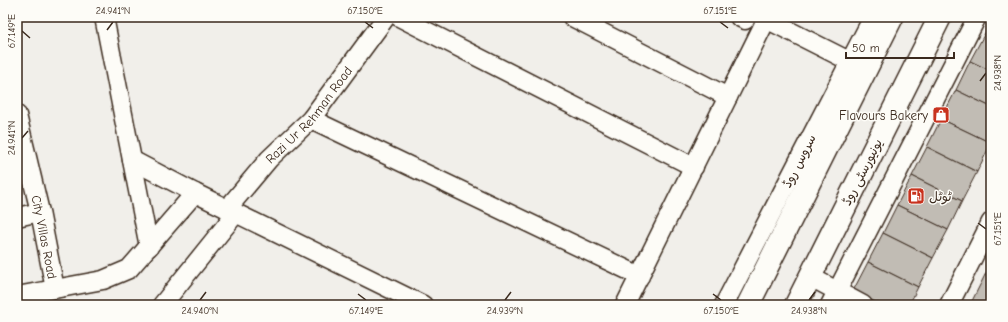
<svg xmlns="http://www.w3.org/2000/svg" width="1008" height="322" font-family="'Comic Neue','Playpen Sans Arabic',sans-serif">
<rect width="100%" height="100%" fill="#f1efea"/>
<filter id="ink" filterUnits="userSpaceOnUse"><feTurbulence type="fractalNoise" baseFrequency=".025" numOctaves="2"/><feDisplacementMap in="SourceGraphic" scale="8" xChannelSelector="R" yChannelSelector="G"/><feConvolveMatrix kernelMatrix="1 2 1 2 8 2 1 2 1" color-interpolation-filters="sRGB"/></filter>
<g filter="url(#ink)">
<g fill="#c1bcb4" stroke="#3b2a1e">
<path d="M991,21v15l-6,-3z"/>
<path d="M985,33l6,3v35l-21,-10z"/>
<path d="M970,61l21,10v36l-35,-17z"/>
<path d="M956,90l35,17v36l-50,-24z"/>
<path d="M941,119l50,24 -14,29 -50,-25z"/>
<path d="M927,147l50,25 -15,29 -50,-25z"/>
<path d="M912,176l50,25 -14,29 -51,-25z"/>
<path d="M897,205l51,25 -15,28 -50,-25z"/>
<path d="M883,233l50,25 -15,29 -50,-25z"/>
<path d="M868,262l50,25 -9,18h-27l-29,-14z"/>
<path d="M991,262v16l-6,-3z"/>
<path d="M985,275l6,3v27h-21z"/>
</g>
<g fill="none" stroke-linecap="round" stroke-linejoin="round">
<g stroke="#3b2a1e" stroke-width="21">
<g id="minor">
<path d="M104,17l45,230"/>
<path d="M399,17l295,150"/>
<path d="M572,17l156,80"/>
<path d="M739,17l6,3 1,-3"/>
<path d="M762,17l99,50"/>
<path id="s1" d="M17,115l23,97 15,77"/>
<path d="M311,119l329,157"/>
<path d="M132,160l63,33 228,112"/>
<path id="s2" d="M227,209l42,-50 42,-40 75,-102"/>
<path d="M17,217l23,-5"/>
<path d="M809,276l54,29"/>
<path d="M17,296l86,-16 26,-11 66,-76"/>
<path d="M162,305l74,-92"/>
<path d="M625,305l141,-285"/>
<path d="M724,305l149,-288"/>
<path d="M830,305l147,-288"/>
<path d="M949,305l42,-83"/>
</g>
</g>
<g stroke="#3b2a1e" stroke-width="25">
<g id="major">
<path d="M748,305l144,-288"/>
<path d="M796,305l144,-288"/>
</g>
</g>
<use href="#minor" stroke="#fdfcf7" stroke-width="18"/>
<use href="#major" stroke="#fdfcf7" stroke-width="22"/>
</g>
</g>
<path fill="none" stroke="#3b2a1e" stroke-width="1.5" d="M365,22l8,6M720,22l8,6M107,30l6,-8M22,31l8,7M980,81l6,-8M22,138l6,-7M978,223l8,6M358,294l8,6M713,294l8,6M200,300l6,-8M505,300l6,-8M809,300l6,-8"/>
<defs>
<g id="shop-square" transform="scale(0.9)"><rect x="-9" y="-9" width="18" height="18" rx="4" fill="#c8321e" stroke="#fdfcf7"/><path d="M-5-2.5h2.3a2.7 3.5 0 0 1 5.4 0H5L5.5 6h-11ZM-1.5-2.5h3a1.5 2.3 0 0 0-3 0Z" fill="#fff"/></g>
<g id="fuel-square" transform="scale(0.9)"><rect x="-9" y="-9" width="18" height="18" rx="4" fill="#c8321e" stroke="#fdfcf7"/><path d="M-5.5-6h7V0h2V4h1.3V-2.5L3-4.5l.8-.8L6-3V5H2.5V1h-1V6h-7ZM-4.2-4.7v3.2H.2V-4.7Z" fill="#fff"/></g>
</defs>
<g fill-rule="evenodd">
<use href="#shop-square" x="941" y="115"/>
<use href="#fuel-square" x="916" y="196"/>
</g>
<g text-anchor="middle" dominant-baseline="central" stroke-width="3" stroke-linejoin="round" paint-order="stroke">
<g font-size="13" fill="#3b2a1e" stroke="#fdfcf7">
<text stroke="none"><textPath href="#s2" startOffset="125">Razi Ur Rehman Road</textPath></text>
<text transform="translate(799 161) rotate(-63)">سروس روڈ</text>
<text transform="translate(862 172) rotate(-63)">یونیورسٹی روڈ</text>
<text stroke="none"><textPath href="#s1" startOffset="125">City Villas Road</textPath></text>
</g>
<g font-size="13" fill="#3b2a1e" stroke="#fdfcf7" text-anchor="end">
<text x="928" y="115">Flavours Bakery</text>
<text x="929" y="196" text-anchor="start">ٹوٹل</text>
</g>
</g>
<rect width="1008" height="322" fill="none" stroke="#fdfcf7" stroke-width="44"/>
<path d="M846 52v6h108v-6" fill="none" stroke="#3b2a1e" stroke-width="2"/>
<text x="852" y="52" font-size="12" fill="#3b2a1e" stroke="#fdfcf7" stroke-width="3" paint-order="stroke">50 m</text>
<rect x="22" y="22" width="964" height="278" fill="none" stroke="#3b2a1e" stroke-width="1.5"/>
<g font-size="10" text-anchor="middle" fill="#3b2a1e">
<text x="113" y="14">24.941°N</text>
<text x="365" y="14">67.150°E</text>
<text x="720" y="14">67.151°E</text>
<text transform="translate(11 31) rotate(-90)" y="4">67.149°E</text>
<text transform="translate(997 73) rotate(-90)" y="4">24.938°N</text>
<text transform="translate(11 138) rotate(-90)" y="4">24.941°N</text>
<text transform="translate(997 229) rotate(-90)" y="4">67.151°E</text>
<text x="200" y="314">24.940°N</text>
<text x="366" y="314">67.149°E</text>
<text x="505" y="314">24.939°N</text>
<text x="721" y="314">67.150°E</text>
<text x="809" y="314">24.938°N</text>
</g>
</svg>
